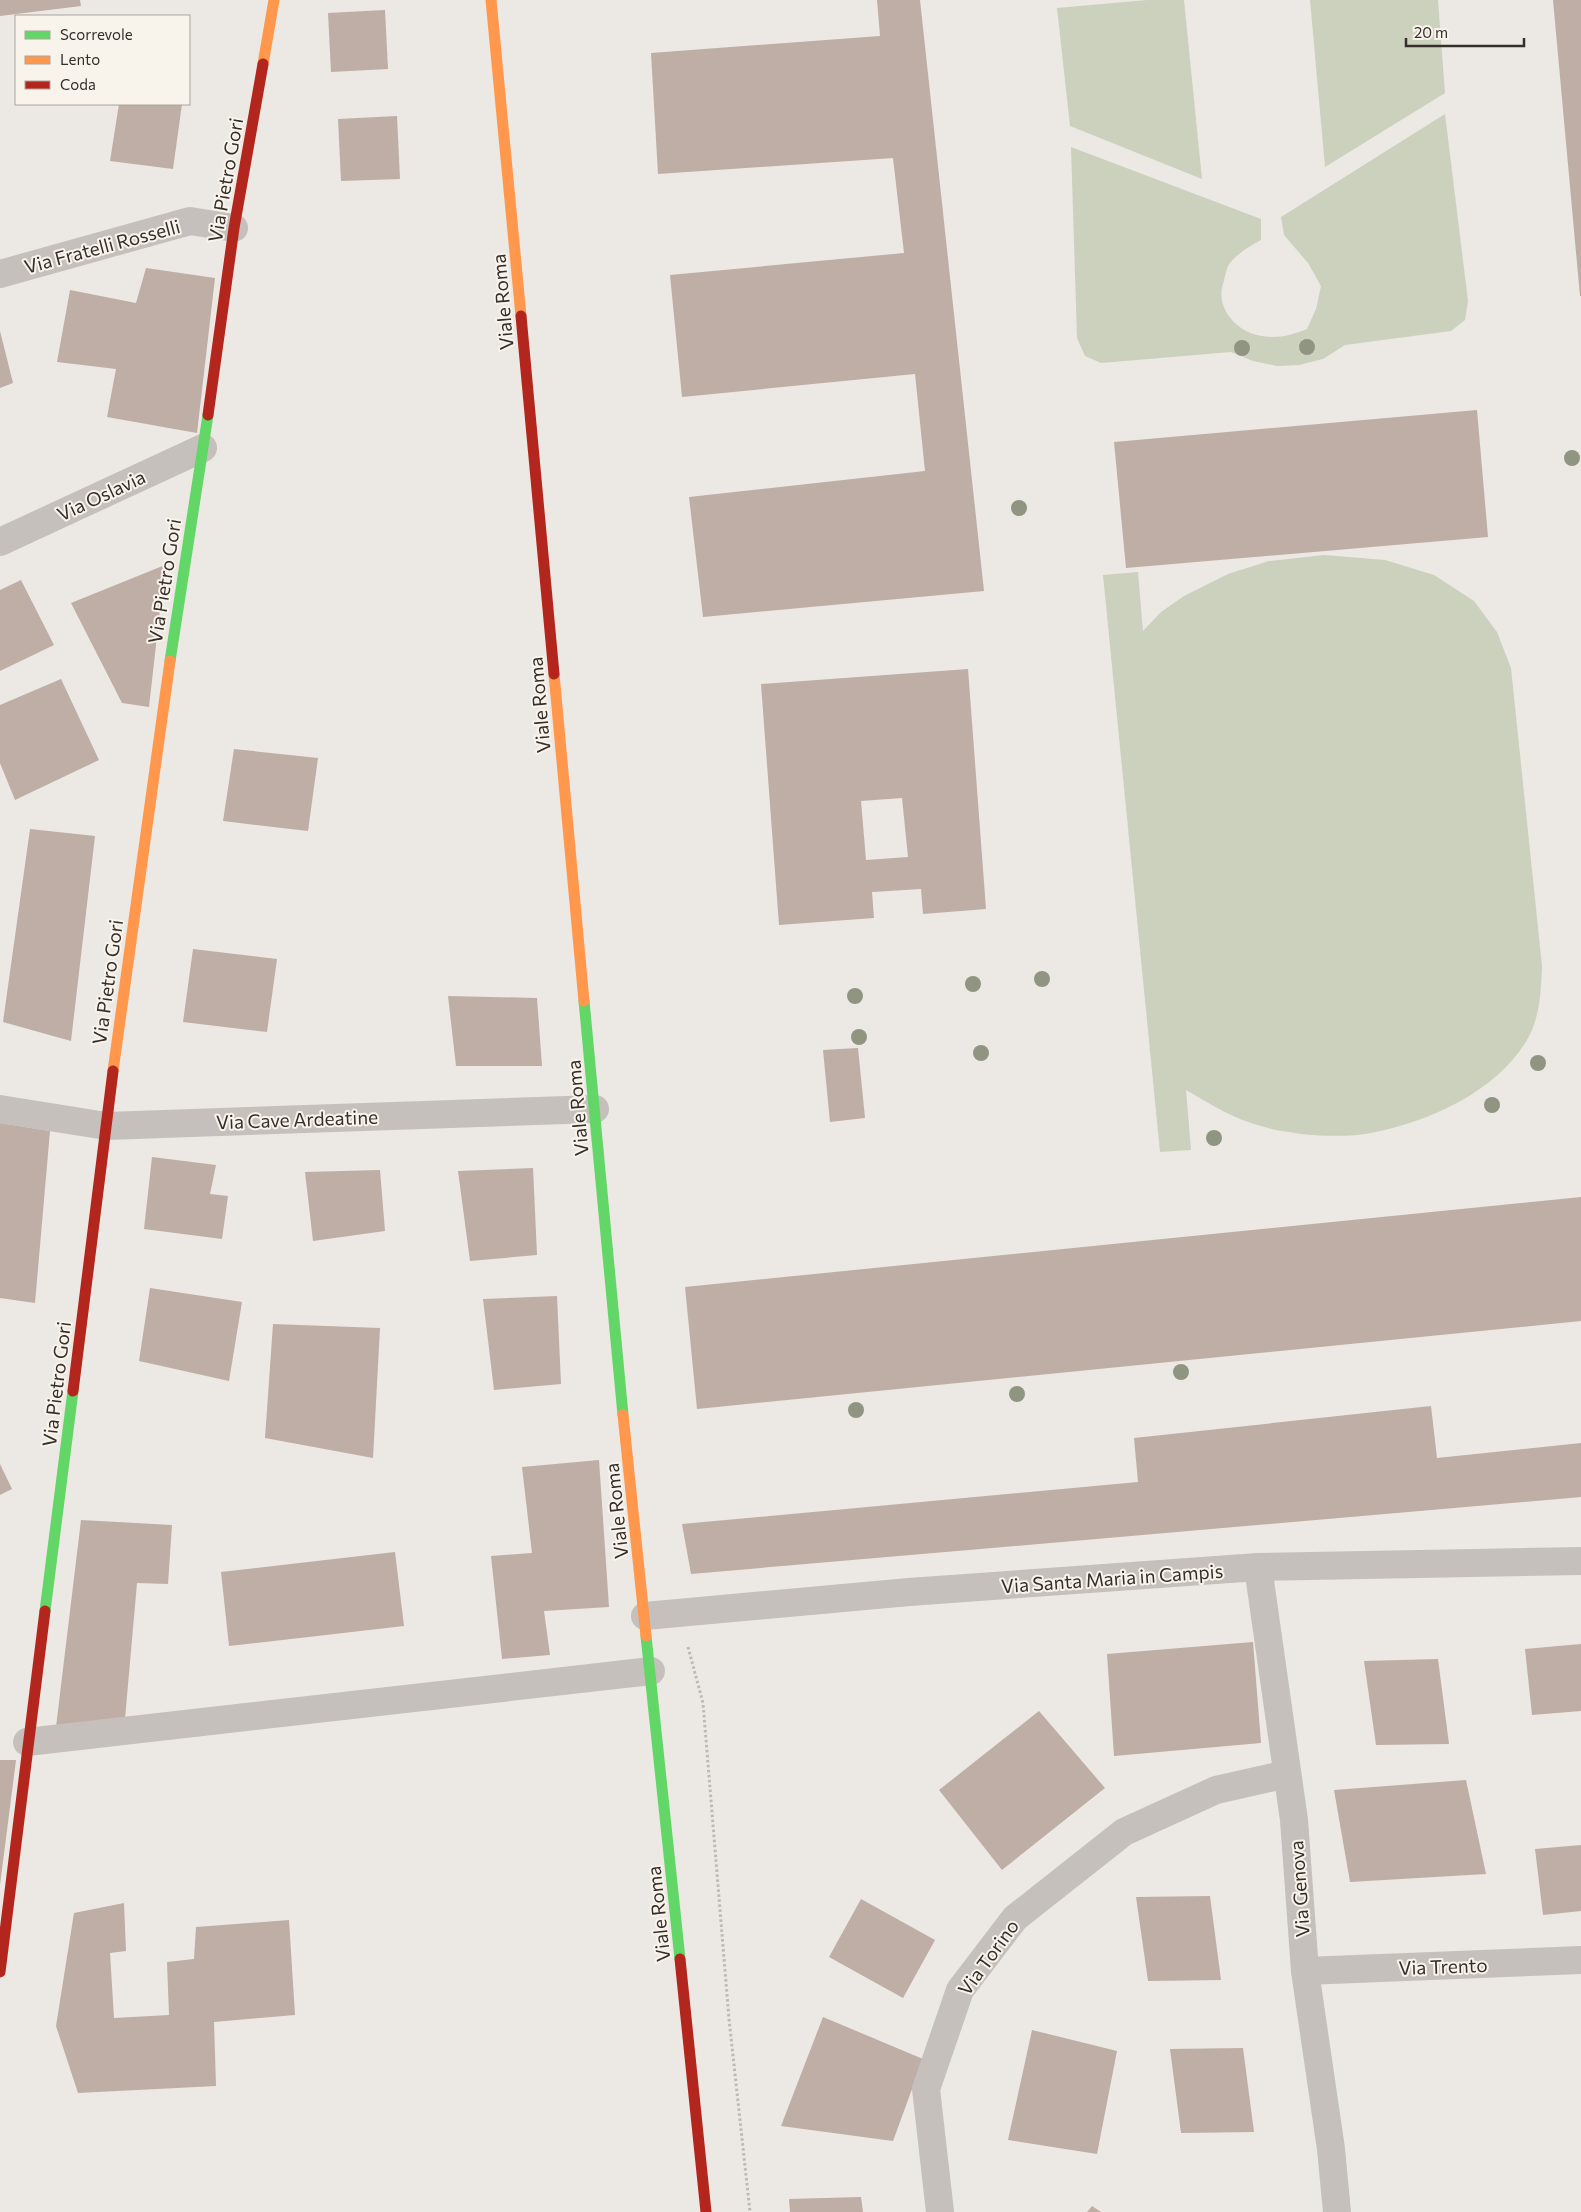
<svg xmlns="http://www.w3.org/2000/svg" width="1581" height="2212" font-family="Commissioner,sans-serif">
<rect width="100%" height="100%" fill="#ece8e3"/>
<g fill="#ccd1be">
<path d="M1147,0h37l18,179 -132,-53 -13,-118z"/>
<path d="M1310,0h128l7,93 -120,74z"/>
<path d="M1445,114l23,187 -3,19 -14,11 -106,14 -22,14 -24,6 -22,1 -24,-5 -22,-9 -130,11 -16,-7 -8,-18 -6,-191 190,72v21c-11,6 -22,12 -31,23 -4,5 -5,15 -7,21 -8,25 15,49 39,52 16,3 30,-1 45,-7l9,-20 5,-23 -13,-23 -24,-28 -3,-18z"/>
<path d="M1324,555l61,5 49,15 40,26 23,31 14,36 31,298c-1,25 -2,52 -15,74 -32,53 -98,81 -156,93 -30,6 -81,2 -110,-7 -27,-7 -51,-22 -75,-36l5,60 -31,2 -57,-577 35,-3 5,59 18,-19 23,-16 44,-22 41,-13z"/>
</g>
<g fill="#beaea6" fill-rule="evenodd">
<path d="M0,0h80l1,6 -81,10z"/>
<path d="M877,0h43l64,591 -281,26 -14,-120 236,-26 -10,-97 -233,23 -12,-122 234,-22 -11,-95 -235,16 -7,-121 229,-17z"/>
<path d="M1553,0h28v296h-1z"/>
<path d="M385,10l3,59 -57,3 -3,-59z"/>
<path d="M119,104h63l-9,65 -63,-8z"/>
<path d="M397,116l3,63 -59,2 -3,-62z"/>
<path d="M146,268l69,10 -18,155 -90,-16 9,-48 -59,-7 13,-72 66,13z"/>
<path d="M0,331l13,52 -13,5z"/>
<path d="M1477,410l11,127 -362,31 -12,-126z"/>
<path d="M165,565l-16,142 -27,-4 -51,-100z"/>
<path d="M21,580l33,65 -54,26v-81z"/>
<path d="M968,669l18,240 -63,5 -2,-25 -49,3 2,26 -95,7 -18,-241zM902,798l6,59 -42,3 -5,-59z"/>
<path d="M61,679l38,81 -84,40 -15,-37v-58z"/>
<path d="M234,749l84,9 -10,73 -85,-10z"/>
<path d="M30,829l65,7 -24,205 -68,-19z"/>
<path d="M193,949l84,10 -10,73 -84,-10z"/>
<path d="M448,996l89,2 5,68h-86z"/>
<path d="M858,1048l7,70 -35,4 -7,-72z"/>
<path d="M0,1123l50,8 -15,172 -35,-5z"/>
<path d="M152,1157l64,8 -6,29 18,2 -6,43 -78,-10z"/>
<path d="M533,1168l4,87 -67,6 -12,-90z"/>
<path d="M380,1170l5,61 -72,10 -8,-69z"/>
<path d="M1581,1197v124l-884,88 -12,-122z"/>
<path d="M150,1288l92,14 -13,79 -90,-20z"/>
<path d="M557,1296l4,88 -67,6 -11,-91z"/>
<path d="M273,1324l107,4 -7,130 -108,-20z"/>
<path d="M1431,1406l6,52 144,-15v54l-890,77 -9,-50 456,-42 -4,-44z"/>
<path d="M599,1460l10,147 -65,4 6,44 -48,4 -11,-103 41,-3 -10,-86z"/>
<path d="M0,1464l12,25 -12,6z"/>
<path d="M81,1520l91,5 -4,59 -31,-1 -13,147 -68,-3z"/>
<path d="M395,1552l9,74 -175,20 -8,-74z"/>
<path d="M1253,1642l8,101 -147,13 -7,-102z"/>
<path d="M1581,1644v67l-49,4 -7,-66z"/>
<path d="M1438,1659l11,85 -73,1 -12,-84z"/>
<path d="M1039,1711l66,77 -103,82 -63,-80z"/>
<path d="M0,1760h16l-16,125z"/>
<path d="M1466,1780l20,94 -136,8 -16,-92z"/>
<path d="M1581,1845v66l-38,4 -8,-66z"/>
<path d="M1210,1896l11,84 -73,1 -12,-84z"/>
<path d="M861,1899l74,41 -32,58 -74,-41z"/>
<path d="M124,1903l2,48 -16,2 4,65 55,-3 -2,-53 27,-3 2,-32 93,-7 6,95 -81,7 2,64 -138,7 -22,-67 18,-113z"/>
<path d="M823,2017l100,42 -30,82 -112,-15z"/>
<path d="M1032,2030l85,21 -20,103 -89,-14z"/>
<path d="M1243,2048l11,84 -73,1 -11,-84z"/>
<path d="M861,2197l2,15h-73l-1,-13z"/>
<path d="M1092,2206l9,6h-14z"/>
</g>
<g fill="none" stroke-linecap="round" stroke-linejoin="round">
<path stroke="#beb9b4" stroke-width="3" stroke-dasharray="2.5 2.5" stroke-linecap="butt" d="M688,1647l15,56 26,316 21,193"/>
<g stroke="#c5c0bc" stroke-width="28">
<path d="M0,274l190,-53 44,7"/>
<path d="M0,542l203,-94"/>
<path d="M0,1109l106,17 489,-17"/>
<path d="M1258,1567l36,253 11,151 26,178 6,63"/>
<path d="M645,1616l264,-24 349,-25 323,-6"/>
<path d="M27,1742l624,-71"/>
<path d="M1305,1971l276,-11"/>
<path d="M940,2212l-14,-123 34,-99 55,-72 109,-86 92,-42 71,-16"/>
</g>
<g stroke="#63d668" stroke-width="11">
<path d="M170,661l38,-246"/>
<path d="M584,1001l39,414"/>
<path d="M45,1611l28,-220"/>
<path d="M646,1636l34,323"/>
</g>
<g stroke="#ff974d" stroke-width="11">
<path d="M491,0l30,316"/>
<path d="M263,64l11,-64"/>
<path d="M554,674l30,327"/>
<path d="M113,1071l57,-410"/>
<path d="M623,1415l23,221"/>
</g>
<g stroke="#b3261e" stroke-width="11">
<path d="M521,316l33,358"/>
<path d="M208,415l26,-187 29,-164"/>
<path d="M73,1391l40,-320"/>
<path d="M680,1959l26,253"/>
<path d="M0,1972l45,-361"/>
</g>
</g>
<g fill="#909581">
<circle cx="1307" cy="347" r="8"/>
<circle cx="1242" cy="348" r="8"/>
<circle cx="1572" cy="458" r="8"/>
<circle cx="1019" cy="508" r="8"/>
<circle cx="1042" cy="979" r="8"/>
<circle cx="973" cy="984" r="8"/>
<circle cx="855" cy="996" r="8"/>
<circle cx="859" cy="1037" r="8"/>
<circle cx="981" cy="1053" r="8"/>
<circle cx="1538" cy="1063" r="8"/>
<circle cx="1492" cy="1105" r="8"/>
<circle cx="1214" cy="1138" r="8"/>
<circle cx="1181" cy="1372" r="8"/>
<circle cx="1017" cy="1394" r="8"/>
<circle cx="856" cy="1410" r="8"/>
</g>
<g text-anchor="middle" dominant-baseline="central" stroke-width="4" stroke-linejoin="round" paint-order="stroke">
<g font-size="19" fill="#362e2a" stroke="#f8f3eb">
<text transform="translate(225 180) rotate(-80)">Via Pietro Gori</text>
<text transform="translate(102 246) rotate(-15)">Via Fratelli Rosselli</text>
<text transform="translate(502 302) rotate(-95)">Viale Roma</text>
<text transform="translate(101 495) rotate(-25)">Via Oslavia</text>
<text transform="translate(164 581) rotate(-81)">Via Pietro Gori</text>
<text transform="translate(539 705) rotate(-95)">Viale Roma</text>
<text transform="translate(107 982) rotate(-82)">Via Pietro Gori</text>
<text transform="translate(577 1108) rotate(-95)">Viale Roma</text>
<text transform="translate(297 1119) rotate(-2)">Via Cave Ardeatine</text>
<text transform="translate(56 1384) rotate(-83)">Via Pietro Gori</text>
<text transform="translate(616 1511) rotate(-96)">Viale Roma</text>
<text transform="translate(1112 1578) rotate(-4)">Via Santa Maria in Campis</text>
<text transform="translate(1299 1889) rotate(-94)">Via Genova</text>
<text transform="translate(658 1914) rotate(-96)">Viale Roma</text>
<text transform="translate(988 1957) rotate(-54)">Via Torino</text>
<text transform="translate(1443 1966) rotate(-2)">Via Trento</text>
</g>
</g>
<rect x="15" y="15" width="175" height="90" fill="#f8f3eb" stroke="#aaa49e"/>
<rect x="25" y="31" width="25" height="8" fill="#63d668" stroke="#aaa49e"/>
<text x="60" y="40" font-size="15" fill="#362e2a">Scorrevole</text>
<rect x="25" y="56" width="25" height="8" fill="#ff974d" stroke="#aaa49e"/>
<text x="60" y="65" font-size="15" fill="#362e2a">Lento</text>
<rect x="25" y="81" width="25" height="8" fill="#b3261e" stroke="#aaa49e"/>
<text x="60" y="90" font-size="15" fill="#362e2a">Coda</text>
<path d="M1406 38v8h118v-8" fill="none" stroke="#362e2a" stroke-width="2.5"/>
<text x="1414" y="38" font-size="15" fill="#362e2a" stroke="#f8f3eb" stroke-width="4" paint-order="stroke">20 m</text>
</svg>
